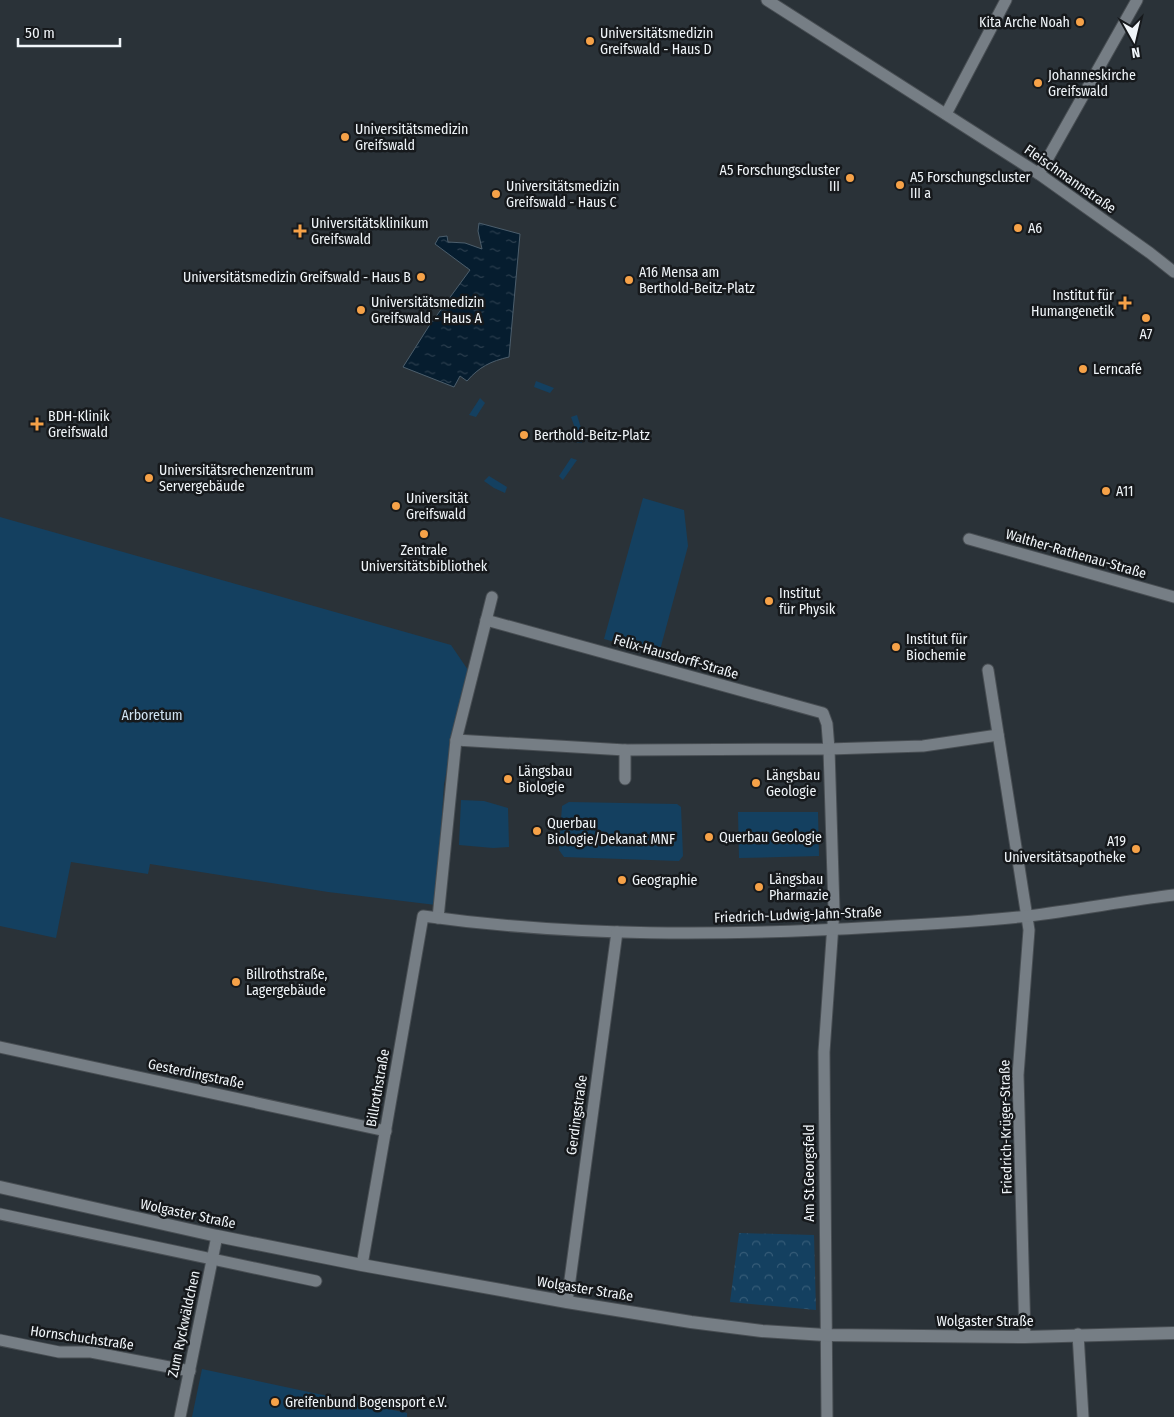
<svg xmlns="http://www.w3.org/2000/svg" width="1174" height="1417" font-family="'Fira Sans Condensed',sans-serif">
<defs>
<pattern id="park-crowns" width="20" height="18" patternUnits="userSpaceOnUse" patternTransform="scale(1.25)"><rect width="20" height="18" fill="#144060"/><path d="M2 6a3 3 0 1 1 6 0M12 15a3 3 0 1 1 6 0" fill="none" stroke="#365c78"/></pattern>
<pattern id="water-ripples" width="26" height="14" patternUnits="userSpaceOnUse" patternTransform="scale(1.25)"><rect width="26" height="14" fill="#061d2f"/><path d="M2 4q2-2 4 0t4 0M15 11q2-2 4 0t4 0" fill="none" stroke="#2b3e4e"/></pattern>
</defs>
<rect width="100%" height="100%" fill="#2a3238"/>
<g fill="#144060">
<path d="M536,381l18,7 -4,5 -16,-6z"/>
<path d="M480,398l5,5 -9,14 -7,-2z"/>
<path d="M577,415l4,13 1,15 -7,-1v-14l-4,-11z"/>
<path d="M571,458l6,2 -14,20 -4,-4z"/>
<path d="M489,476l18,11 -2,6 -11,-5 -10,-7z"/>
<path d="M643,498l41,12 4,36 -28,104 -7,2 -49,-13z"/>
<path d="M0,517l451,128 17,25 -24,114 -8,121 -108,-13 -178,-28 -2,10 -77,-12 -15,76 -56,-12z"/>
<path d="M461,800l23,1 24,7 1,39 -16,1 -34,-3z"/>
<path d="M569,802l108,2 4,3 2,49 -4,5 -115,-4 -5,-7 3,-44z"/>
<path d="M738,812h80l1,44 -80,2z"/>
<path d="M202,1369l205,44v4h-215z"/>
</g>
<path fill="url(#park-crowns)" d="M739,1233l75,2 2,75 -86,-8z"/>
<path fill="url(#water-ripples)" stroke="#4c5e6c" d="M479,223l41,11 -11,123c-18,4 -30,10 -42,24l-7,-5 -6,11 -51,-20 26,-41 41,-56 -35,-26 4,-7 8,-1 1,6 17,1 17,6 -4,-18z"/>
<g fill="none" stroke-linecap="round" stroke-linejoin="round">
<g stroke="#484e53" stroke-width="13">
<g id="street">
<path d="M767,0l272,174 111,79 24,19"/>
<path d="M946,114l60,-114"/>
<path d="M1039,174l98,-174"/>
<path d="M969,539l205,58"/>
<path d="M486,620l337,93 4,11 2,25 5,161 -10,142 3,365"/>
<path d="M988,670l41,260 -11,145 7,262"/>
<path d="M456,740l169,10 204,-1 94,-3 75,-11"/>
<path d="M625,779v-29"/>
<path d="M438,918l18,-178 36,-143"/>
<path d="M0,1047l386,84"/>
<path d="M0,1214l316,67"/>
<path d="M362,1265l61,-349c150,21 303,20 454,11 50,-3 101,-5 151,-11 49,-6 97,-15 146,-21"/>
<path d="M567,1302l50,-370"/>
<path d="M1078,1334l5,83"/>
<path d="M0,1340l59,12h32l99,19"/>
<path d="M180,1417l37,-181"/>
</g>
</g>
<g stroke="#484e53" stroke-width="14">
<path id="secondary" d="M0,1187l217,49 145,29 205,37 124,20 71,9 63,4 200,2 149,-4"/>
</g>
<use href="#street" stroke="#767e85" stroke-width="11"/>
<use href="#secondary" stroke="#767e85" stroke-width="12"/>
</g>
<g fill="#f6a248" stroke="#16191c" stroke-width="2">
<circle cx="1080" cy="22" r="5"/>
<circle cx="590" cy="41" r="5"/>
<circle cx="1038" cy="83" r="5"/>
<circle cx="345" cy="137" r="5"/>
<circle cx="850" cy="178" r="5"/>
<circle cx="900" cy="185" r="5"/>
<circle cx="496" cy="194" r="5"/>
<circle cx="1018" cy="228" r="5"/>
<path d="M297.5 223.5h5v5h5v5h-5v5h-5v-5h-5v-5h5z"/>
<circle cx="421" cy="277" r="5"/>
<circle cx="629" cy="280" r="5"/>
<path d="M1122.5 295.5h5v5h5v5h-5v5h-5v-5h-5v-5h5z"/>
<circle cx="361" cy="310" r="5"/>
<circle cx="1146" cy="318" r="5"/>
<circle cx="1083" cy="369" r="5"/>
<path d="M34.5 416.5h5v5h5v5h-5v5h-5v-5h-5v-5h5z"/>
<circle cx="524" cy="435" r="5"/>
<circle cx="149" cy="478" r="5"/>
<circle cx="1106" cy="491" r="5"/>
<circle cx="396" cy="506" r="5"/>
<circle cx="424" cy="534" r="5"/>
<circle cx="769" cy="601" r="5"/>
<circle cx="896" cy="647" r="5"/>
<circle cx="508" cy="779" r="5"/>
<circle cx="756" cy="783" r="5"/>
<circle cx="537" cy="831" r="5"/>
<circle cx="709" cy="837" r="5"/>
<circle cx="1136" cy="849" r="5"/>
<circle cx="622" cy="880" r="5"/>
<circle cx="759" cy="887" r="5"/>
<circle cx="236" cy="982" r="5"/>
<circle cx="275" cy="1402" r="5"/>
</g>
<g text-anchor="middle" dominant-baseline="central" stroke-width="5" stroke-linejoin="round" paint-order="stroke">
<g font-size="14" fill="#f0f5f9" stroke="#16191c" text-anchor="start">
<text x="1070" y="22" text-anchor="end">Kita Arche Noah</text>
<text x="600" y="33">Universitätsmedizin<tspan x="600" dy="16">Greifswald - Haus D</tspan></text>
<text x="1048" y="75">Johanneskirche<tspan x="1048" dy="16">Greifswald</tspan></text>
<text x="355" y="129">Universitätsmedizin<tspan x="355" dy="16">Greifswald</tspan></text>
<text x="840" y="170" text-anchor="end">A5 Forschungscluster<tspan x="840" dy="16">III</tspan></text>
<text x="910" y="177">A5 Forschungscluster<tspan x="910" dy="16">III a</tspan></text>
<text x="506" y="186">Universitätsmedizin<tspan x="506" dy="16">Greifswald - Haus C</tspan></text>
<text x="311" y="223">Universitätsklinikum<tspan x="311" dy="16">Greifswald</tspan></text>
<text x="1028" y="228">A6</text>
<text x="639" y="272">A16 Mensa am<tspan x="639" dy="16">Berthold-Beitz-Platz</tspan></text>
<text x="411" y="277" text-anchor="end">Universitätsmedizin Greifswald - Haus B</text>
<text x="1114" y="295" text-anchor="end">Institut für<tspan x="1114" dy="16">Humangenetik</tspan></text>
<text x="371" y="302">Universitätsmedizin<tspan x="371" dy="16">Greifswald - Haus A</tspan></text>
<text x="1146" y="334" text-anchor="middle">A7</text>
<text x="1093" y="369">Lerncafé</text>
<text x="48" y="416">BDH-Klinik<tspan x="48" dy="16">Greifswald</tspan></text>
<text x="534" y="435">Berthold-Beitz-Platz</text>
<text x="159" y="470">Universitätsrechenzentrum<tspan x="159" dy="16">Servergebäude</tspan></text>
<text x="1116" y="491">A11</text>
<text x="406" y="498">Universität<tspan x="406" dy="16">Greifswald</tspan></text>
<text x="424" y="550" text-anchor="middle">Zentrale<tspan x="424" dy="16">Universitätsbibliothek</tspan></text>
<text x="779" y="593">Institut<tspan x="779" dy="16">für Physik</tspan></text>
<text x="906" y="639">Institut für<tspan x="906" dy="16">Biochemie</tspan></text>
<text x="518" y="771">Längsbau<tspan x="518" dy="16">Biologie</tspan></text>
<text x="766" y="775">Längsbau<tspan x="766" dy="16">Geologie</tspan></text>
<text x="547" y="823">Querbau<tspan x="547" dy="16">Biologie/Dekanat MNF</tspan></text>
<text x="719" y="837">Querbau Geologie</text>
<text x="1126" y="841" text-anchor="end">A19<tspan x="1126" dy="16">Universitätsapotheke</tspan></text>
<text x="769" y="879">Längsbau<tspan x="769" dy="16">Pharmazie</tspan></text>
<text x="632" y="880">Geographie</text>
<text x="246" y="974">Billrothstraße,<tspan x="246" dy="16">Lagergebäude</tspan></text>
<text x="285" y="1402">Greifenbund Bogensport e.V.</text>
</g>
<g font-size="14" fill="#f0f5f9" stroke="#16191c">
<text transform="translate(1070 179) rotate(35)">Fleischmannstraße</text>
<text transform="translate(1076 554) rotate(16)">Walther-Rathenau-Straße</text>
<text transform="translate(676 657) rotate(16)">Felix-Hausdorff-Straße</text>
<text transform="translate(798 915) rotate(-2)">Friedrich-Ludwig-Jahn-Straße</text>
<text transform="translate(196 1074) rotate(12)">Gesterdingstraße</text>
<text transform="translate(378 1088) rotate(-80)">Billrothstraße</text>
<text transform="translate(577 1115) rotate(-82)">Gerdingstraße</text>
<text transform="translate(1006 1127) rotate(-91)">Friedrich-Krüger-Straße</text>
<text transform="translate(809 1173) rotate(-90)">Am St.Georgsfeld</text>
<text transform="translate(188 1214) rotate(12)">Wolgaster Straße</text>
<text transform="translate(585 1289) rotate(9)">Wolgaster Straße</text>
<text x="985" y="1321">Wolgaster Straße</text>
<text transform="translate(184 1324) rotate(-78)">Zum Ryckwäldchen</text>
<text transform="translate(82 1338) rotate(8)">Hornschuchstraße</text>
</g>
<g font-size="14" fill="#d0e2f1" stroke="#16191c">
<text x="152" y="715">Arboretum</text>
</g>
</g>
<g transform="translate(1134 40) rotate(172)" stroke="#16191c" stroke-width="4" paint-order="stroke">
<path d="M0-4L9 19L0 12L-9 19Z" fill="#f0f5f9"/>
<text y="-8" font-size="14" font-weight="bold" text-anchor="middle" fill="#f0f5f9">N</text>
</g>
<path d="M18 38v8h102v-8" fill="none" stroke="#f0f5f9" stroke-width="2.5"/>
<text x="25" y="38" font-size="15" fill="#f0f5f9" stroke="#16191c" stroke-width="4" paint-order="stroke">50 m</text>
</svg>
